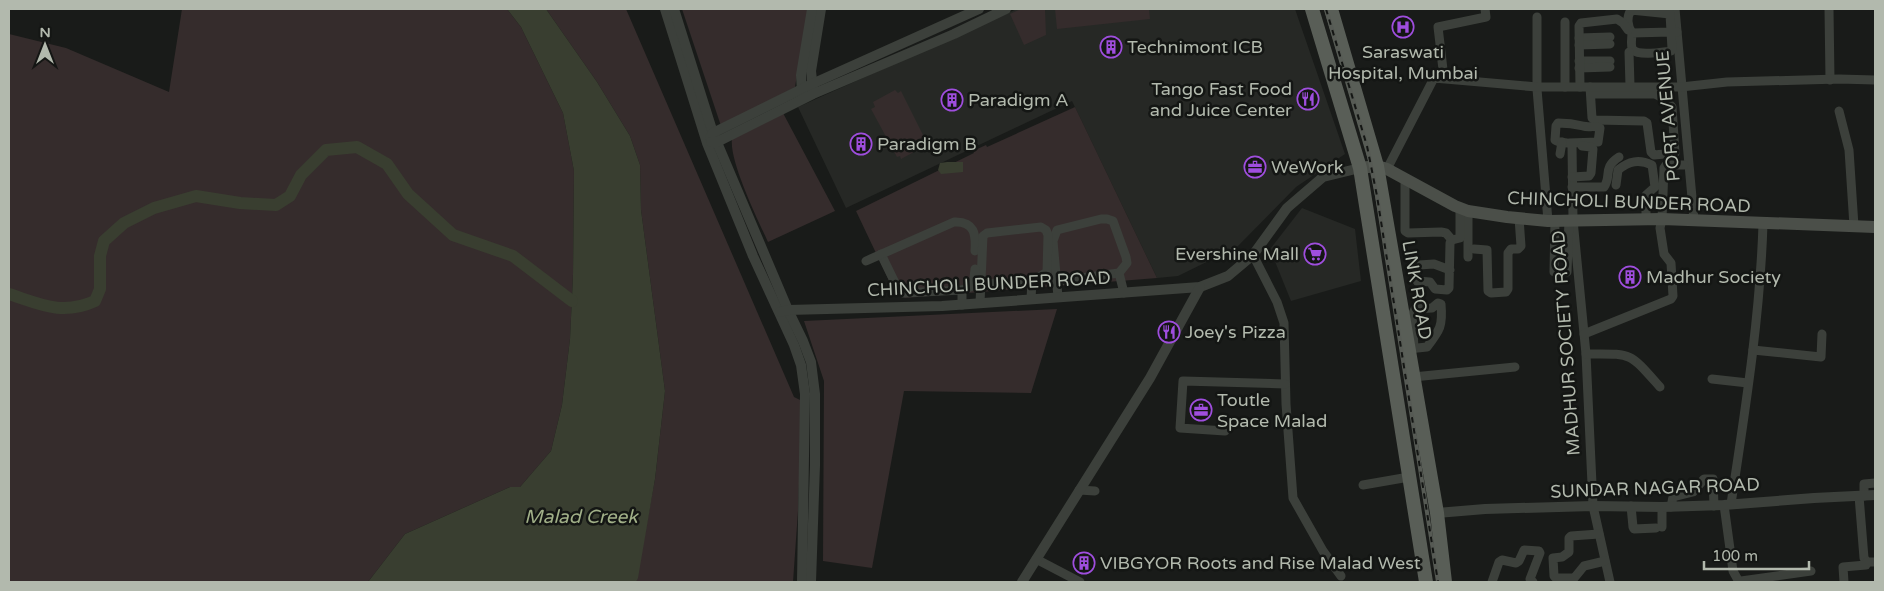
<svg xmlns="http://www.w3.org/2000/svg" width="1884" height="591" font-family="'Varela Round',sans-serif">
<rect width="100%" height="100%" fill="#191b19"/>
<g fill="#262825">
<path d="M1017,9h278l50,145 -49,33 -59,60 -59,29 -21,2 -85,-177 -226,107 -48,-101z"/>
<path d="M1302,208l53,21 6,52 -70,20 -17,-42 -3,-11z"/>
</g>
<g fill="#352c2c">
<path d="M182,9h325l14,18 42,86 11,58 -1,104 -3,64 -8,66 -11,46 -31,36h-10l-105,47 -37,48h-359v-548l57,14 103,44z"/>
<path d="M546,9h80l168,388 8,4 -4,110 -5,71h-157l19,-103 10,-88 -24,-181 -1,-45 -10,-29 -33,-54z"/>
<path d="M682,9h126l-13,78 -74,39z"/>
<path d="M1021,9h24l1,26 -22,10 -14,-31z"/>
<path d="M1055,9h94l1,10 -93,10z"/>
<path d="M895,90l3,3 3,-2 23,46 -2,3 3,6 -24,13 -1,-3 -3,1 -26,-48 4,-2 -2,-5z"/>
<path d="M1075,107l82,171 -252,20 -10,-5 -39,-82 118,-58 -1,-2 13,-6 1,2z"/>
<path d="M783,113l52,98 -67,31c-10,-22 -39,-81 -36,-103z"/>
<path d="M1057,309l-26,84 -127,-2 -32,177 -49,-7 1,-180 -20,-60z"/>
</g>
<g fill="#393e30">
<path d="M507,9h39l51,73 33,54 10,29 1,45 24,181 -10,88 -17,99 -2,4h-268l37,-48 105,-47h10l31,-36 11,-46 8,-66 3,-64 1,-104 -11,-58 -42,-86z"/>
<path d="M947,162h16v10l-22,2 -3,-4 2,-7z"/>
</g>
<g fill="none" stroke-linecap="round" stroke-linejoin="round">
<path stroke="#393e30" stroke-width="12" d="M9,294c31,10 53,22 86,7l5,-12v-33l4,-15 20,-18 30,-15 42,-12 44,7 36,2 14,-9 11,-21 25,-25 31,-3 30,17 21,30 45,41 60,21 59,45"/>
<g stroke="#3c403b" stroke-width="9">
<path d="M1675,9l19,211"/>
<path d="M1829,9l1,71"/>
<path d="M1537,17v72l11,132"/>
<path d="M1632,33c0,4 -2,13 1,17 6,6 30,2 38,1l1,-2 -2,-35 -39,-4c-5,8 -4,15 1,23l39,-1h6"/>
<path d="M1579,38l31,-1"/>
<path d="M1579,45l31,-1"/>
<path d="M1629,52l1,34"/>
<path d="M1579,61h31"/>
<path d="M1579,68l31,-1"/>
<path d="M1444,78l-6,-51 48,-10 -1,-8"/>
<path d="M1565,87v-65"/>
<path d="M1580,87l-1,-61 2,-3 36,-4 6,4 5,7"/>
<path d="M1590,87l2,31 3,2 49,1 3,2 4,29 3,3 21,-2 -3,-46 -7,-8 -10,-5h-64"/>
<path d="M1839,111l10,39 5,76"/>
<path d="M1569,143l29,-1 2,-14c-6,-3 -11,0 -17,-2 -8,-2 -16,-3 -25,-3l-2,3 -1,14c5,4 12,1 17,5l1,75 13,134 7,152 17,76"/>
<path d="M1560,154l2,-12"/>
<path d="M1387,169l47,-91 103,9h144l46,-5 112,-3 36,1"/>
<path d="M1572,177l17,-1 2,-3 2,-24 -2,-2 -9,-1"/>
<path d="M1405,179v52l3,2 33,-1 5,1 6,7"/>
<path d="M1616,185l2,-15c11,-9 21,-11 34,-5l3,22 -9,8v24"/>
<path d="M1572,187h32c8,-11 -2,-19 15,-30"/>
<path d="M1468,211v46"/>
<path d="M1474,249l13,1 1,41 3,2 15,-1 2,-3v-36l3,-4h7l3,-3 -2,-28"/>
<path d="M881,254l17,35 5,4 59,-3"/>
<path d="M1253,255l24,47 7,21 2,81 7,94 30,53 18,25"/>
<path d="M866,261l88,-39c21,-1 22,13 21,29"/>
<path d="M1450,270l-16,-6 -15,1 -3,2v11l1,3 13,1 5,7 12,1 2,-2 1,-45 2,-3 8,-2v-30"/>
<path d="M1554,272l1,-51"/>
<path d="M1567,272l2,-52"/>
<path d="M1057,281l62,-8"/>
<path d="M981,284l51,-3"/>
<path d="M1058,297l-5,-56 4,-11 44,-11h6l6,2 13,36 1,6 -8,10 5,20"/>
<path d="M980,303l3,-67 4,-3 54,-6 5,3 2,5 -1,37 -15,9 -1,18"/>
<path d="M962,305v-15l11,-4 2,-17"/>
<path d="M1412,315l2,33"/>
<path d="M1403,316l9,-1 3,-6 17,-1 6,-5 3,1c2,22 -1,26 -14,43l-19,2"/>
<path d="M1584,334l87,-35 2,-3 -2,-33 -7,-9 -4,-26 2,-9 2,-51 2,-3h18"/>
<path d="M1753,350l68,7 1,-23"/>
<path d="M1586,354c47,0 42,-3 74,33"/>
<path d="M1413,377l102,-10"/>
<path d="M1712,379l36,4"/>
<path d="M1225,431l-45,-3 3,-47 102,3"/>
<path d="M1363,485l46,-8"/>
<path d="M1079,490l16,1"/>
<path d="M1859,496l5,62 3,4h8"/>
<path d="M1864,496v-12l11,-1"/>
<path d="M1731,504c14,-93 29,-186 32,-280"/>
<path d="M1724,505l9,66 5,9 3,1 70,-10"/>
<path d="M1631,506l2,21 1,2 22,-1"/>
<path d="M1662,507v20"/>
<path d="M1671,507l2,-10 20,-5 11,-13h9l1,27"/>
<path d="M1036,559l44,23"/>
<path d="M1573,578h-17l-2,-2 -1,-18 9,-1 7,-5v-14l2,-2 28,-2"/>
<path d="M1492,582l7,-20 3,-2 14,3 3,-2 5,-11 15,1 1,2 -10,26 3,3"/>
<path d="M1571,582l13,-16 21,-5"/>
<path d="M1844,582l-1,-15 23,-2 1,-3"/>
</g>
<g stroke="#3c403b" stroke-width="10">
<path d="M665,9l42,134 46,113 41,89 7,20 4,29 -3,188"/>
<path d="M674,9l39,124 75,177 15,31 8,21 4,32v71l-4,117"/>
<path d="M813,89l-2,-18 10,-62"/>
<path d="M802,93l-1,-18 11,-66"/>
<path d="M710,138l3,-5 99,-49 167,-75"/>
<path d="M711,142h6l96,-48 141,-60 52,-25"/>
<path d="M780,312l8,-2 154,-4 258,-19 28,-11 25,-21 34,-47 36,-31 37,-9"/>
<path d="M1437,513l48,-4 108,-3 69,1 62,-2 90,-7 61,-3"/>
<path d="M1022,582l128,-204 50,-91"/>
</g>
<path stroke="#4b4f49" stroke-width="12" d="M1360,168l17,-2 10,3 68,37 13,5 39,6 41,4 114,-2 213,8"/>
<g stroke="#595e57" stroke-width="14">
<path d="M1312,9l48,159 66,414"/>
<path d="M1331,9l46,157 60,347 8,69"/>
</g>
<g stroke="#565a54" stroke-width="4">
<path id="rail" d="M1326,9l41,137 10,50 61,386"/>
</g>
<use href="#rail" stroke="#141614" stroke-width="2" stroke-dasharray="5.5" stroke-linecap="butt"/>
</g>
<defs>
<g id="hospital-ring" transform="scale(1.125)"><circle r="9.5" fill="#141614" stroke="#9f4ede" stroke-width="1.5"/><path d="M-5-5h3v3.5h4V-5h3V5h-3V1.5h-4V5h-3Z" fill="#9f4ede"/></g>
<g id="building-ring" transform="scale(1.125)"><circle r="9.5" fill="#141614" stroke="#9f4ede" stroke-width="1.5"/><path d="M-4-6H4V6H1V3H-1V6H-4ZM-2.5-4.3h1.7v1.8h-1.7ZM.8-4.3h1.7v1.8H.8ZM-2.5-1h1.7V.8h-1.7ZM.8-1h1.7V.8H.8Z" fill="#9f4ede"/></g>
<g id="restaurant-ring" transform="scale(1.125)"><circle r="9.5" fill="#141614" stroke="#9f4ede" stroke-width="1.5"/><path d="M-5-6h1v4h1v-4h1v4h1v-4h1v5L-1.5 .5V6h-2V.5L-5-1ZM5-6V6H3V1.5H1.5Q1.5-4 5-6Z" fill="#9f4ede"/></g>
<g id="office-ring" transform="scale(1.125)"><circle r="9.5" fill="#141614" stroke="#9f4ede" stroke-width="1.5"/><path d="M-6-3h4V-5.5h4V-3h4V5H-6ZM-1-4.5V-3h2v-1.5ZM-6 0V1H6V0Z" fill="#9f4ede"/></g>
<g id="supermarket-ring" transform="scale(1.125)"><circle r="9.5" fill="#141614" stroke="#9f4ede" stroke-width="1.5"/><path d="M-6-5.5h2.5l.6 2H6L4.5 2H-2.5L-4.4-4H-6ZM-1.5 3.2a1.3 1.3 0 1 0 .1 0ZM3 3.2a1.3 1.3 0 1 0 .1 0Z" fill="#9f4ede"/></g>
</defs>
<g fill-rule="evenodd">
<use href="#hospital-ring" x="1403" y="27"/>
<use href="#building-ring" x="1111" y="47"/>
<use href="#restaurant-ring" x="1308" y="99"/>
<use href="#building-ring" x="952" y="100"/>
<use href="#building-ring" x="861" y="144"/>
<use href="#office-ring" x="1255" y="167"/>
<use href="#supermarket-ring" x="1315" y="254"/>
<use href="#building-ring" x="1630" y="277"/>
<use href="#restaurant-ring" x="1169" y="332"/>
<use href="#office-ring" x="1201" y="410"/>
<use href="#building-ring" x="1084" y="563"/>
</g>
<g text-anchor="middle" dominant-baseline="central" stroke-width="5" stroke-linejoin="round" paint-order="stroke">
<g font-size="18" fill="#b2b9ad" stroke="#141614" text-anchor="start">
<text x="1127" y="47">Technimont ICB</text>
<text x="1403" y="52" text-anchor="middle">Saraswati<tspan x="1403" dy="21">Hospital, Mumbai</tspan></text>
<text x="1292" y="89" text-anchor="end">Tango Fast Food<tspan x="1292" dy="21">and Juice Center</tspan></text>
<text x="968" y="100">Paradigm A</text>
<text x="877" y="144">Paradigm B</text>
<text x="1271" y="167">WeWork</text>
<text x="1299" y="254" text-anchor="end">Evershine Mall</text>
<text x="1646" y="277">Madhur Society</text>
<text x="1185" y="332">Joey's Pizza</text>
<text x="1217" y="400">Toutle<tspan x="1217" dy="21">Space Malad</tspan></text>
<text x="1100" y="563">VIBGYOR Roots and Rise Malad West</text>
</g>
<g font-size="18" fill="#b2b9ad" stroke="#141614">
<text transform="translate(1668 116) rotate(-95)">PORT AVENUE</text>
<text transform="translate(1629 202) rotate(2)">CHINCHOLI BUNDER ROAD</text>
<text transform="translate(989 284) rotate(-3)">CHINCHOLI BUNDER ROAD</text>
<text transform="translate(1417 290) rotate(80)">LINK ROAD</text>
<text transform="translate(1566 343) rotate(-94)">MADHUR SOCIETY ROAD</text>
<text transform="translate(1655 488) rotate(-2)">SUNDAR NAGAR ROAD</text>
</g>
<g font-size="19" font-style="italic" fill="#a1b088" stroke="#141614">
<text x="581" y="517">Malad Creek</text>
</g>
</g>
<rect width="1884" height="591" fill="none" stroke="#b2b9ad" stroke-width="20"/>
<g transform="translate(45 45)" stroke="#141614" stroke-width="4" paint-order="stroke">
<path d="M0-4L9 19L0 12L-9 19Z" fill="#b2b9ad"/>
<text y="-8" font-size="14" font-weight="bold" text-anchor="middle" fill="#b2b9ad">N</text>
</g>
<path d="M1704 561v8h105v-8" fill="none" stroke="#b2b9ad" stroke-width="2.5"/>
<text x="1712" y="561" font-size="15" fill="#b2b9ad" stroke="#141614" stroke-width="4" paint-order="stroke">100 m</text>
</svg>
